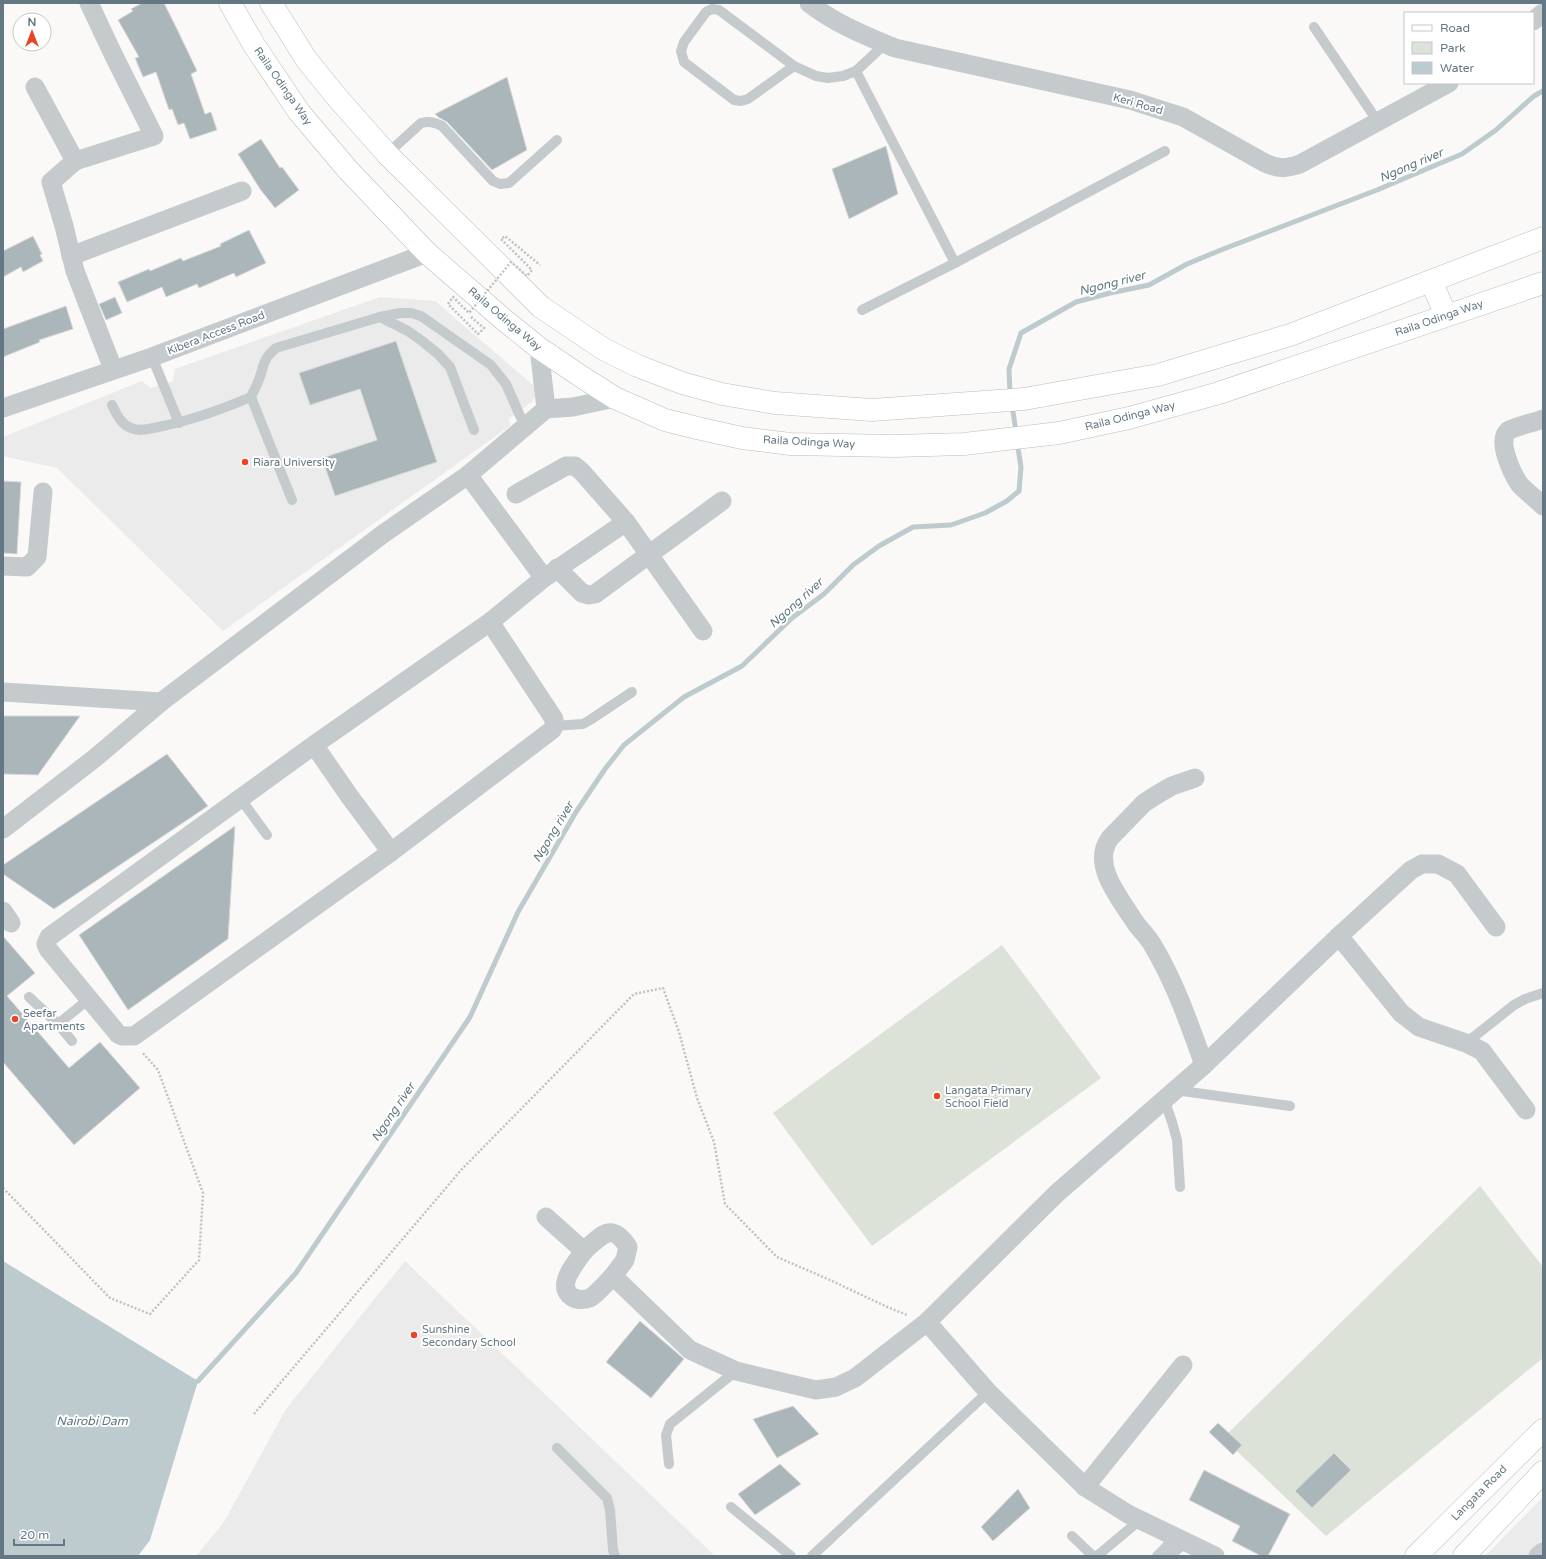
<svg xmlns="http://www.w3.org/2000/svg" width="1546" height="1559" font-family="'Varela Round',sans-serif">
<rect width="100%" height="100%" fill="#faf9f7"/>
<g fill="#eaebea">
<path d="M380,297l55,4 104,89 -6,11 -24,18 1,7 -287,205 -166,-163 -54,-12v-19l139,-56 9,7 22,-7 2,-12z"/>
<path d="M405,1261l310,295h-519l28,-34 62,-113z"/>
<path d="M1543,1497v59h-58z"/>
</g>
<g fill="#dce2d8">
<path d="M1002,945l99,133 -229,168 -99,-133z"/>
<path d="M1480,1186l63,81v91l-217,178 -103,-98z"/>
</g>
<path fill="#bdcbce" d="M3,1261l195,120 -48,159 -12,16h-135z"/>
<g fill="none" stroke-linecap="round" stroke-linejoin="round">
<g stroke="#bdcbce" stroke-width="5">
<path d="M1010,395l-1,-26 12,-36 55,-31 34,-9 39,-8 38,-21 34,-14 156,-60 85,-36 34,-24 38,-34 9,-5"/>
<path d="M1012,405l4,27"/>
<path d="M198,1381l98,-108 174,-256 48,-105 58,-100 29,-43 19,-24 60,-48 58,-31 50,-48 32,-24 29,-29 26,-19 34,-19 38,-2 34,-12 22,-12 12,-10 2,-24 -4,-25"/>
</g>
</g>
<g fill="#abb6ba" stroke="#dbdbd9">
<path d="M142,3h22l14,28 19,40 -6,3 14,40 6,-2 6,18 -27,9 -6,-16 -6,2 -6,-16 -3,1 -13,-38 -13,5 -8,-19 4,-1 -21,-37 15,-9 -2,-2z"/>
<path d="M507,77l20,73 -35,20 -45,-48 -9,-5 -3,-3z"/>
<path d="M261,139l19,29 2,-1 17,23 -24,18 -15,-19 -22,-35z"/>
<path d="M886,146l12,48 -49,25 -17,-50z"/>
<path d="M249,230l17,33 -30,14 -2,-4 -35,15 -2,-4 -31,13 -4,-10 -35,15 -9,-20 31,-13 1,2 31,-13 2,3 38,-15 -1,-2z"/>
<path d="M33,236l9,18 -2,1 3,6 -20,11 -2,-5 -18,10v-26z"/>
<path d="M115,297l7,16 -16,7 -7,-16z"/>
<path d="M66,306l7,23 -34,11 1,2 -37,15v-28z"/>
<path d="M396,341l41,121 -102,34 -13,-38 55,-18 -17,-51 -50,16 -11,-32z"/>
<path d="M3,481l18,1 -4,72 -14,-1z"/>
<path d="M3,716h77l-42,59 -35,-1z"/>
<path d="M167,754l41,52 -154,103 -51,-35v-9z"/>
<path d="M235,826l-7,113 -100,71 -49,-75z"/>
<path d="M3,936l32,37 -28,23 62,72 31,-26 40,46 -66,57 -71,-83z"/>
<path d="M640,1321l44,38 -33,39 -45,-36z"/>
<path d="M793,1406l26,28 -42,24 -24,-39z"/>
<path d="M1218,1423l24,22 -9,10 -24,-23z"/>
<path d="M1334,1453l17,17 -39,38 -17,-17z"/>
<path d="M780,1464l21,20 -46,31 -17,-21z"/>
<path d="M1204,1470l86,44 -22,42h-7l-29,-15 8,-15 -51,-26z"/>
<path d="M1018,1489l12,19 -37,33 -12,-14z"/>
</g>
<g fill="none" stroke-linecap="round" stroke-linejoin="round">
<g stroke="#b7bec1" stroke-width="23">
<g id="secondary">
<path d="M230,3l24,42 45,67 49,58 79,83 76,66 36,29 46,31 30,19 50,22 32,8 45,10 48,6 104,2 70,-2 95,-11 70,-15 90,-25 324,-110"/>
<path d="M271,3l35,56 29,36 52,59 154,153 64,43 33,16 44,17 40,11 53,9 97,7 152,-11 134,-24 132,-40 253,-97"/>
<path d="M1431,281l15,34"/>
<path d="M1416,1556l127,-126"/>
<path d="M1464,1556l79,-84"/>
</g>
</g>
<g stroke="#bfc2c4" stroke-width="2.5" stroke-dasharray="2 2" stroke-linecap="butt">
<path d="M3,1188l107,110 40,16 49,-54 4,-67 -45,-123 -16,-18"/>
<path d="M254,1414l208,-245 172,-175 29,-6 16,44 18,66 17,44 11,62 52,53 53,23 55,26 22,9"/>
</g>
<g stroke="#c5cacd" stroke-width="10">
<path d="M1314,27l64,95"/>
<path d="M794,66l-46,33 -7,2 -7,-1 -50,-38 -3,-11 3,-9 22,-30 6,-3 7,1 75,56 22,10 12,2 15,-2 13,-5 29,-27"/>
<path d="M856,71l99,192"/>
<path d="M387,154l34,-31c8,-2 13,-1 21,3l51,55 7,3 9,-1 48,-43"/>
<path d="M862,310l93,-47 210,-112"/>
<path d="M380,317l28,14 14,10 16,13 12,13 24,63"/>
<path d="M152,357l27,66"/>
<path d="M251,397l41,103"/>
<path d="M112,405c5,10 9,19 19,23 8,4 18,1 27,-1 32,-6 62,-17 93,-30 2,-5 5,-10 7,-15 7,-17 3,-21 18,-34l104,-31 20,-4h11l10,3 70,49 15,19 19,43"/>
<path d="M554,726l29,-2 7,-4 42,-28"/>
<path d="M240,798l27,37"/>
<path d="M29,997l29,27 14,17"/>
<path d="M58,1024l31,-25"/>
<path d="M1466,1043l48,-38 11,-6 18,-6"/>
<path d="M1175,1090l115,16"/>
<path d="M1164,1099l8,23 5,18 3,47"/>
<path d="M557,1448l50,50 3,12 3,40 2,6"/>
<path d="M669,1464l-3,-29 4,-11 66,-53"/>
<path d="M731,1507l60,49"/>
<path d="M1072,1536l21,20"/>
<path d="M812,1556l176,-164"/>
<path d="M1097,1556l43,-36"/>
<path d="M1157,1556l19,-19"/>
<path d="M1170,1556l16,-14"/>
</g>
<g stroke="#c5cacd" stroke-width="19">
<path d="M809,3c25,20 57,33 86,45l235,52 53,17 82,46c14,6 20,6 35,1l149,-81"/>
<path d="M1533,21l10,-8"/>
<path d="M35,87l40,74 -24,21 13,44 11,45 38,98"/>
<path d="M75,161l79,-25 -41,-82 -24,-51"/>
<path d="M71,256l171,-65"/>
<path d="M539,348l7,61"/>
<path d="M3,408l149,-51 275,-104"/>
<path d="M1543,419c-7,3 -30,8 -35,12 -12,10 5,44 12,54 7,7 16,14 23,21"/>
<path d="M516,494l50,-28h9l7,6 44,50 77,109"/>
<path d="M3,566l24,1 10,-10 6,-65"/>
<path d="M557,568l25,25 7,2 6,-1 127,-93"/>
<path d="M547,576l79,-54"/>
<path d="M3,692l158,10"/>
<path d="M314,745l36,52 41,55 -257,184h-12l-4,-2 -70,-85 -2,-5 3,-7 265,-192 176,-123 54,-44 -76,-103"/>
<path d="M1195,778l-23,8 -14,8 -14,9 -34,35c-8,11 -8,24 -3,37 6,16 20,35 30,50 5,6 11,12 15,19 23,38 37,79 52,121"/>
<path d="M3,829l92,-71 66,-56 222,-168 85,-59 78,-66 27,-2 42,-9"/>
<path d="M391,852l161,-122 2,-4v-7l-64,-97"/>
<path d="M3,911l8,12"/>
<path d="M1339,936l62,77 18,14 47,16 16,8 44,59"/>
<path d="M546,1217l38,34c-8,12 -29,34 -12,46 5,3 12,3 18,1 8,-5 16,-15 23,-22l77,74 46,21 80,19 20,-3 19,-9 72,-56"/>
<path d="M584,1251c17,-15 27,-30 44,-4l-3,13 -12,16"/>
<path d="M1085,1487l98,-122"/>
<path d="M1215,1556l-87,-42 -43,-27 -97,-95 -61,-70 129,-128 148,-129 135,-129 72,-66 11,-6h16l19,10 39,53"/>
<path d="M1538,1556l5,-4"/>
</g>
<use href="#secondary" stroke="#fff" stroke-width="22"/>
<path stroke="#bfc2c4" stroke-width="2.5" stroke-dasharray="2 2" stroke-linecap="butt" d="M471,317l13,11 -6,6 -30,-30 5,-7 16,16 42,-51 16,14 5,-6 -31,-31 4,-3 35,29"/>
</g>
<g fill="#e94528" stroke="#fff" stroke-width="1.5">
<circle cx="245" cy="462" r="4"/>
<circle cx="15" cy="1019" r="4"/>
<circle cx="937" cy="1096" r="4"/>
<circle cx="414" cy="1335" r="4"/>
</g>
<g text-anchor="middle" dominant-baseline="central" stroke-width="4" stroke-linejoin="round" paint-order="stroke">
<g font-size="11" fill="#647883" stroke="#fff">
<text transform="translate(283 86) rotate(55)">Raila Odinga Way</text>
<text transform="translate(1138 104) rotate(16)">Keri Road</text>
<text transform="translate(1439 318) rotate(-19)">Raila Odinga Way</text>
<text transform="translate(505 319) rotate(40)">Raila Odinga Way</text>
<text transform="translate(216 333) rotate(-21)">Kibera Access Road</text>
<text transform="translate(1130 416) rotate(-14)">Raila Odinga Way</text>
<text transform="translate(809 442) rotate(3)">Raila Odinga Way</text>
<text transform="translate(1479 1493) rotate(-45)">Langata Road</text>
</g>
<g font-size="11" fill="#647883" stroke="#fff" text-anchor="start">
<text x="253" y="462">Riara University</text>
<text x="23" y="1013">Seefar<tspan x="23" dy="13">Apartments</tspan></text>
<text x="945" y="1090">Langata Primary<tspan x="945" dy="13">School Field</tspan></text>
<text x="422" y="1329">Sunshine<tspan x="422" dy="13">Secondary School</tspan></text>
</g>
<g font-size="12" font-style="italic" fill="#5e777d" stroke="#fff">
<text transform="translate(1411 165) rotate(-23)">Ngong river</text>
<text transform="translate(1112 283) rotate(-14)">Ngong river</text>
<text transform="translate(796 603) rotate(-42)">Ngong river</text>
<text transform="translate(553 832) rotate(-59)">Ngong river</text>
<text transform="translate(393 1112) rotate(-56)">Ngong river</text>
<text x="92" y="1421">Nairobi Dam</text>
</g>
</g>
<rect width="1546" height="1559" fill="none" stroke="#647883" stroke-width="8"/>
<rect x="1404" y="12" width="130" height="72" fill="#ffffff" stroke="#c1c9cd"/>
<rect x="1412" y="25" width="20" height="6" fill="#ffffff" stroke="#c1c9cd"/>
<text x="1440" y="32" font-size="12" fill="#647883">Road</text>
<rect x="1412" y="42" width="20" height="12" fill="#dce2d8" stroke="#c1c9cd"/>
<text x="1440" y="52" font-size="12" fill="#647883">Park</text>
<rect x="1412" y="62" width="20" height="12" fill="#bdcbce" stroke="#c1c9cd"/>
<text x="1440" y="72" font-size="12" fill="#647883">Water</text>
<g transform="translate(32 32)"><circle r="19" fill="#ffffff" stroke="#c1c9cd"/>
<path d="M0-3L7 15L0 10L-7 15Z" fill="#e94528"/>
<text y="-6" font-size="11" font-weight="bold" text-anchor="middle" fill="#647883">N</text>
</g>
<path d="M14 1539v6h50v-6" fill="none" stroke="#647883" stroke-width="2"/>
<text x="20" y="1539" font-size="12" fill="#647883" stroke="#ffffff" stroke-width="3" paint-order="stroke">20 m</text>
</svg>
